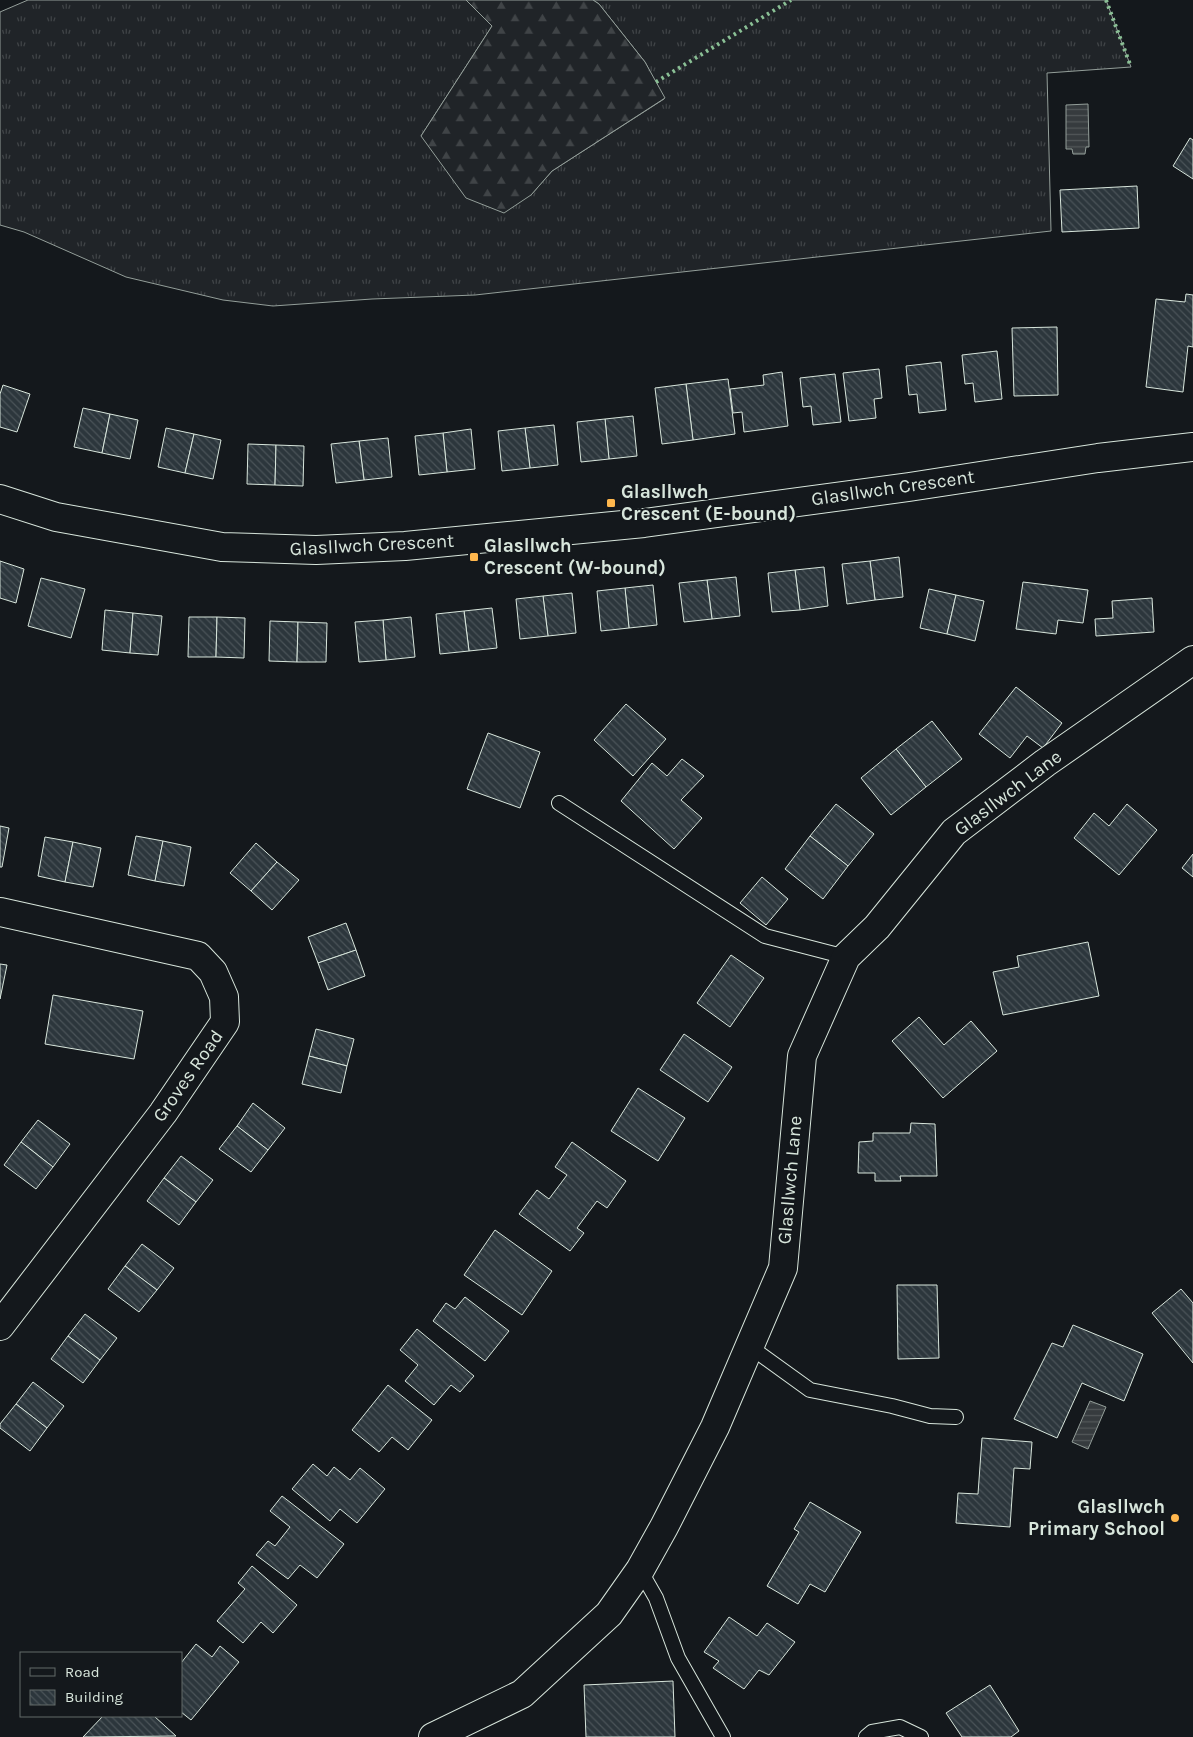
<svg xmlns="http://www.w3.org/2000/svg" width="1193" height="1737" font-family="Karla,sans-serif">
<defs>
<pattern id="grass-tufts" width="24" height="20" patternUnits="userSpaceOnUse" patternTransform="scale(1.25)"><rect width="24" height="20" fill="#202428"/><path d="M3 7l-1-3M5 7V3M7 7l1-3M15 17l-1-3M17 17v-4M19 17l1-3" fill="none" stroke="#404447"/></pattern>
<pattern id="forest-firs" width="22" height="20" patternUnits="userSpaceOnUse" patternTransform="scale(1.25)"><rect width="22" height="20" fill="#202428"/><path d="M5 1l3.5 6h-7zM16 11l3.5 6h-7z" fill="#404447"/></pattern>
<pattern id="water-rules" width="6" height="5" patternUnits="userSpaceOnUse" patternTransform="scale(1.25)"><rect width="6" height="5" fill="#363b3e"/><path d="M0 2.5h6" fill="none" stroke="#525759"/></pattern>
<pattern id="building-back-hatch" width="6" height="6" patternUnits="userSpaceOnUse" patternTransform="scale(1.25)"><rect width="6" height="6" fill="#2c363c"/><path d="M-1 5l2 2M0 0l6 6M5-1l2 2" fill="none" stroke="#4a5358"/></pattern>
</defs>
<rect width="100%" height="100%" fill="#14181c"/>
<path fill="url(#grass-tufts)" stroke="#939e99" d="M28,0h438l26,26 -71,110 110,59 21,-24 112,-72 -19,-37 -46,-58 -6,-4h513l25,67 -84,6 4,158 -576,64 -103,4 -99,7 -50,-6 -97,-23 -102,-45 -24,-7v-213z"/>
<path fill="url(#forest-firs)" stroke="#939e99" d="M466,0h127l6,4 46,58 20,36 -113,73 -21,24 -27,18 -38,-15 -45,-62 71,-110z"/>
<g fill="url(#water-rules)" stroke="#939e99">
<path d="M1088,104l1,43h-3l-1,7h-12l-1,-5h-6v-44z"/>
<path d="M1090,1401l16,6 -18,42 -16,-7z"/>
</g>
<g fill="url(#building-back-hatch)" stroke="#d8e6dc">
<path d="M1190,138l3,2v39l-20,-13z"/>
<path d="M1137,186l2,42 -77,4 -2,-42z"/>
<path d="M1186,294l7,1v52l-5,-1 -5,46 -37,-5 10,-88 29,3z"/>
<path d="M1057,327l1,68 -44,1 -2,-68z"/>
<path d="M997,351l5,48 -27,3 -2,-19 -8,1 -3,-29z"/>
<path d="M941,362l5,48 -27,3 -2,-19 -8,1 -3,-29z"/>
<path d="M879,369l3,29 -8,1 2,19 -27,3 -6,-48z"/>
<path d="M782,372l6,54 -44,6 -2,-20 -9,1 -3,-24 34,-4 -1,-10z"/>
<path d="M835,374l6,48 -28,3 -2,-19 -8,1 -3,-29z"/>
<path d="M728,379l7,55 -42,6 -7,-56z"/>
<path d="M686,384l7,56 -31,4 -7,-56z"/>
<path d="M3,385l27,9 -13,38 -17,-5v-33z"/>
<path d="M83,408l27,6 -8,39 -28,-6z"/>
<path d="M110,414l28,6 -8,39 -28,-6z"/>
<path d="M633,416l4,40 -28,3 -4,-40z"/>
<path d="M605,419l4,40 -28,3 -4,-40z"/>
<path d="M554,425l4,40 -28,3 -5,-40z"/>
<path d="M166,428l28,6 -9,39 -27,-6z"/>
<path d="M525,428l5,40 -28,3 -4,-40z"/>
<path d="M471,429l4,40 -28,3 -4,-39z"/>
<path d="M443,433l4,39 -28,3 -4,-39z"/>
<path d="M194,434l27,6 -8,39 -28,-6z"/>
<path d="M388,438l4,39 -28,3 -5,-39z"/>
<path d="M359,441l5,39 -28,3 -5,-39z"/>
<path d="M248,444l28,1 -1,40 -28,-1z"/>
<path d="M276,445l28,1 -1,40 -28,-1z"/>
<path d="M899,557l4,40 -28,3 -5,-39z"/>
<path d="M0,561l24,8 -8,34 -16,-5z"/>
<path d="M870,561l5,39 -28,4 -5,-40z"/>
<path d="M824,567l4,39 -28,4 -5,-40z"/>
<path d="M795,570l5,40 -28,2 -4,-39z"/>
<path d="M736,577l4,39 -28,3 -5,-39z"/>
<path d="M41,578l44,11 -14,49 -43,-12z"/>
<path d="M707,580l5,39 -28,3 -5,-39z"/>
<path d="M1023,582l65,8 -5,33 -25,-3 -2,14 -40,-5z"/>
<path d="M653,585l4,40 -28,3 -4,-40z"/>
<path d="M625,588l4,40 -28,3 -4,-40z"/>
<path d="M929,589l27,6 -9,39 -27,-6z"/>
<path d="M572,593l4,40 -28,3 -5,-40z"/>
<path d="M956,595l28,6 -9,40 -28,-7z"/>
<path d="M543,596l5,40 -28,3 -4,-40z"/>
<path d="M1152,598l2,34 -58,4 -1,-17 18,-1 -1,-17z"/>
<path d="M492,608l5,40 -28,3 -5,-40z"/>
<path d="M105,610l28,3 -3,40 -28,-3z"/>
<path d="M464,611l5,40 -29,3 -4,-40z"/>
<path d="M133,613l29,3 -4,39 -28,-2z"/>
<path d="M189,617h28l-1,40h-28z"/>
<path d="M217,617l28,1 -1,40 -28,-1z"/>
<path d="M411,617l4,40 -29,3 -3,-40z"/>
<path d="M383,620l3,40 -27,2 -4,-40z"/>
<path d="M270,621l28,1 -1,40 -28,-1z"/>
<path d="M298,622l29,1 -1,39h-29z"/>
<path d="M1016,687l46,36 -19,25 -16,-12 -17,22 -31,-24z"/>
<path d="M626,704l40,35 -33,37 -39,-36z"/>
<path d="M932,721l30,38 -36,28 -30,-38z"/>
<path d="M488,733l52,19 -20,56 -53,-19z"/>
<path d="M896,749l30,38 -35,28 -30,-37z"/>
<path d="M682,759l22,17 -23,24 21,18 -28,31 -53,-48 31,-38 15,13z"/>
<path d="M836,804l38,30 -26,32 -38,-30z"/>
<path d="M1127,804l30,26 -38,45 -45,-37 20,-25 15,13z"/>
<path d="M0,826l9,2 -7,39h-2z"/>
<path d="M136,836l27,5 -8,40 -27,-6z"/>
<path d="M810,836l38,30 -25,33 -38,-30z"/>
<path d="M45,837l28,5 -8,40 -27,-6z"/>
<path d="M163,841l28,6 -7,39 -29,-5z"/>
<path d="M73,842l28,6 -8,39 -28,-5z"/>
<path d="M256,843l21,19 -26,29 -21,-18z"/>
<path d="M1193,854v23l-11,-9z"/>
<path d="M277,862l22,18 -27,30 -21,-19z"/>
<path d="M762,877l26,22 -22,26 -26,-22z"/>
<path d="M346,923l10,27 -38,13 -10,-26z"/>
<path d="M1088,942l11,54 -96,19 -10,-43 26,-5 -2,-11z"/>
<path d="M356,950l9,26 -37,14 -10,-27z"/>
<path d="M731,955l33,23 -34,49 -33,-24z"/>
<path d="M0,964l7,1 -7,34z"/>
<path d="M53,995l90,16 -9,48 -89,-15z"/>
<path d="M919,1017l25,28 27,-24 26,30 -54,47 -51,-57z"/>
<path d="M316,1029l38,10 -7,27 -38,-10z"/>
<path d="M684,1034l48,33 -24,35 -48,-32z"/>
<path d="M309,1056l38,10 -6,27 -39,-9z"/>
<path d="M638,1088l47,30 -27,43 -47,-30z"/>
<path d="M253,1103l32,25 -17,22 -31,-24z"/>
<path d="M38,1120l32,24 -17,23 -32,-25z"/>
<path d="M911,1123l24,1 2,52h-37l1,5h-26v-8h-17l1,-31 14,-1v-8h37z"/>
<path d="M237,1126l31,24 -17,22 -32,-23z"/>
<path d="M21,1142l32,25 -17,22 -32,-24z"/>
<path d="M572,1142l54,39 -19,27 -10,-7 -20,27 7,5 -14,18 -51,-37 18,-24 12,9 18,-24 -12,-8z"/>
<path d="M181,1156l32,24 -17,22 -32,-24z"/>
<path d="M164,1178l32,24 -17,23 -32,-24z"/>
<path d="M495,1230l57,41 -30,44 -58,-40z"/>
<path d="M142,1244l32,24 -17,22 -32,-24z"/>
<path d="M125,1266l32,24 -18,22 -31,-23z"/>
<path d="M897,1285h40l2,73 -41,1z"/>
<path d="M1181,1289l12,14v60l-41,-50z"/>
<path d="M465,1297l44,34 -24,30 -52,-40 13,-18 9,6z"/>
<path d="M85,1314l32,24 -17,22 -32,-24z"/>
<path d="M1073,1325l70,29 -19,47 -42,-18 -25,55 -43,-19 38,-76 11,4z"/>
<path d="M417,1329l57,47 -14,16 -9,-7 -17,20 -29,-24 13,-16 -18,-15z"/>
<path d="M68,1336l32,24 -17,23 -32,-24z"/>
<path d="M33,1382l31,24 -17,22 -31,-24z"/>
<path d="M388,1385l44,35 -24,30 -16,-13 -13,15 -27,-22z"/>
<path d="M16,1404l31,24 -17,23 -30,-23v-4z"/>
<path d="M982,1438l50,4 -2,27 -16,-1 -4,59 -54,-4 2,-30 20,1z"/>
<path d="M313,1464l14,12 7,-9 16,13 10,-12 25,21 -28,34 -17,-14 -10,12 -38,-32z"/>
<path d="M282,1496l62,48 -27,34 -17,-13 -12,14 -32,-24 12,-14 7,5 15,-19 -20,-16z"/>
<path d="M810,1502l51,30 -36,60 -15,-8 -12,20 -31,-18 32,-54 -5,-3z"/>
<path d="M252,1566l45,39 -24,28 -12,-11 -18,21 -26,-22 28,-32 -7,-6z"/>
<path d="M729,1617l28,19 10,-13 28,19 -26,33 -10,-5 -15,19 -31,-21 6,-7 -15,-9z"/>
<path d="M196,1644l16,13 8,-11 19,16 -48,58 -10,-8v-49z"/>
<path d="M673,1681l2,56h-89l-2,-52z"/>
<path d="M990,1685l29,46 -8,6h-49l-16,-24z"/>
<path d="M103,1716h51l22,20 -93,1z"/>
</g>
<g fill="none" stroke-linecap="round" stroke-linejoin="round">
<g stroke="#d8e6dc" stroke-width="16">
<g id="service">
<path d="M559,803l206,133 81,21"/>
<path d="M749,1346l61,44 82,16 38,10 26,1"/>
<path d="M640,1570l16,28 22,60 45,79"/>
<path d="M866,1737l6,-5 28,-5 21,10"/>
</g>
</g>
<g stroke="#d8e6dc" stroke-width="30">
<g id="minor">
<path d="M0,912l198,44 15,16 11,25 1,25 -62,91 -163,213"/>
<path d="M433,1737l89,-43 87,-80 31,-44 24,-43 51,-100 68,-159 19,-212 44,-99 31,-30 77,-95 91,-69 148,-103"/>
</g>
</g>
<g stroke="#d8e6dc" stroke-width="30">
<path id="secondary" d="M0,499l56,18 166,30 94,3 89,-4 239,-23 265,-36 189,-29 95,-11"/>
</g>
<use href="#service" stroke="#14181c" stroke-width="14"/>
<use href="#minor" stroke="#14181c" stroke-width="28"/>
<use href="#secondary" stroke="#14181c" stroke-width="28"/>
<g stroke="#8ac095" stroke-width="4" stroke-dasharray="2.5 4" stroke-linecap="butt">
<path d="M1106,0l25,67"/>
<path d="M656,82l135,-82"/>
</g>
</g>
<g fill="#ffb74d" stroke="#14181c" stroke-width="2">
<rect x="606" y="498" width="10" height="10" rx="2.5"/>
<rect x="469" y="552" width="10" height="10" rx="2.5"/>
<circle cx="1175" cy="1518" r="5"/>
</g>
<g text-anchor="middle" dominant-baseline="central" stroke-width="4" stroke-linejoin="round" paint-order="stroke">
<g font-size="19" fill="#d8e6dc" stroke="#14181c">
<text transform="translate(893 488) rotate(-8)">Glasllwch Crescent</text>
<text transform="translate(372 545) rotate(-3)">Glasllwch Crescent</text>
<text transform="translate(1008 793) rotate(-37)">Glasllwch Lane</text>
<text transform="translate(188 1076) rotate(-55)">Groves Road</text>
<text transform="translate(790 1180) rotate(-85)">Glasllwch Lane</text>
</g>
<g font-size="19" font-weight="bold" fill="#d8e6dc" stroke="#14181c" text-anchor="start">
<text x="621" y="492">Glasllwch<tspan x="621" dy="22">Crescent (E-bound)</tspan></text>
<text x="484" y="546">Glasllwch<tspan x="484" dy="22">Crescent (W-bound)</tspan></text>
<text x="1165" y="1507" text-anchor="end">Glasllwch<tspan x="1165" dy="22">Primary School</tspan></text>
</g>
</g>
<rect x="20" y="1652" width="162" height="65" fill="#14181c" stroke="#626a69"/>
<rect x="30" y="1668" width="25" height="8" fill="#14181c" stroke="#626a69"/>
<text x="65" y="1677" font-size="15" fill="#d8e6dc">Road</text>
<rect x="30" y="1690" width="25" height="15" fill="url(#building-back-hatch)" stroke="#626a69"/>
<text x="65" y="1702" font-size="15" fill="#d8e6dc">Building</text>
</svg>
